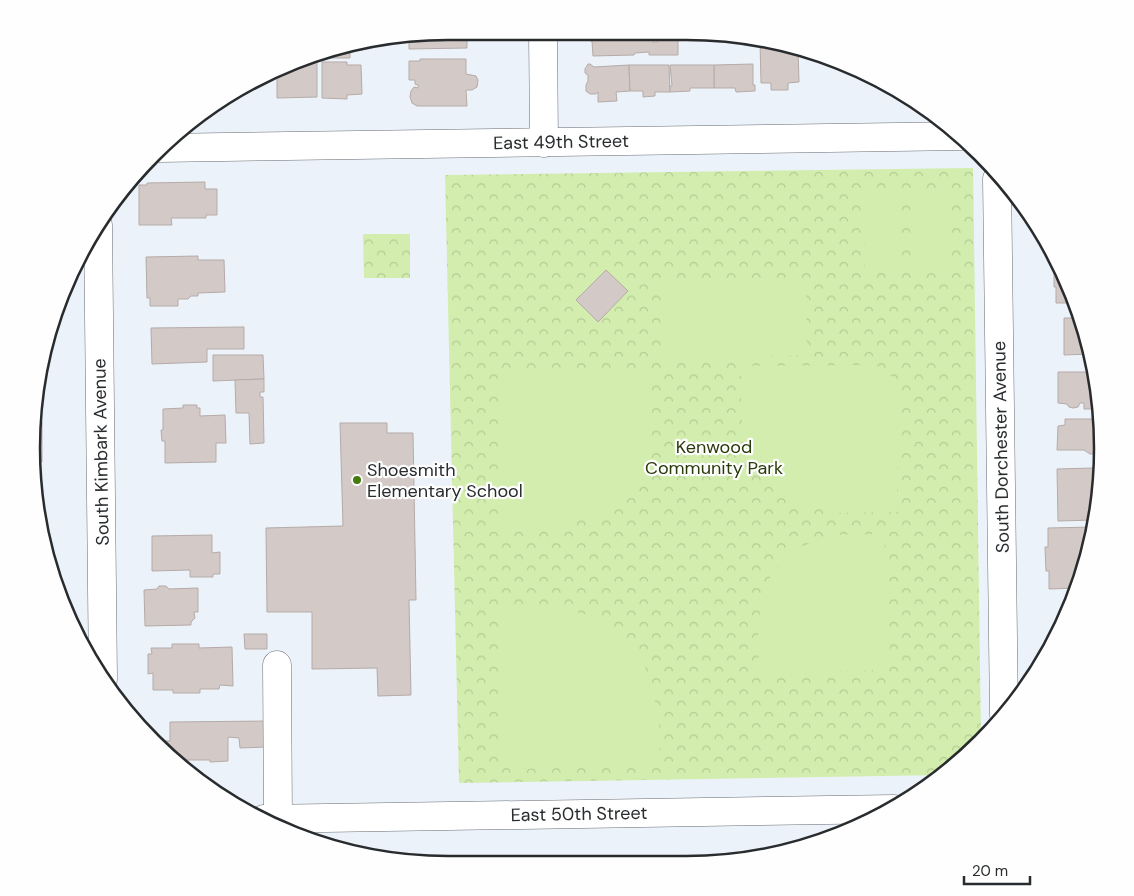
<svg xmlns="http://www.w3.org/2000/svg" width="1134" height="896" font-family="'DM Sans',sans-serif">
<defs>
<pattern id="forest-crowns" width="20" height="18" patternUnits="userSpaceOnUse" patternTransform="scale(1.25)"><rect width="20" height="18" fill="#d2edad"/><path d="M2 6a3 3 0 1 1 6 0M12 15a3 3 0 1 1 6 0" fill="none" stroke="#b4cb95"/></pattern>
</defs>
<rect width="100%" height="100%" fill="#ecf2f9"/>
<g fill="url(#forest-crowns)">
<path d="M973,168l8,572 -20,22 -20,13 -482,8 -14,-608z"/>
<path d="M363,234h47v44h-46z"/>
</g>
<g fill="#d2edad">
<path d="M901,193l1,80h-37l-1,-79z"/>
<path d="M910,193h38v80h-37z"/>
<path d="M806,280l1,75 -143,3 -1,-76z"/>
<path d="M876,365l23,17 -2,130 -62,1 -57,-18 -27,-31 -10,-49v-49z"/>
<path d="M650,369v77l-14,40 -26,24 -53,16h-58v-142l11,-12z"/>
<path d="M884,534l6,120 -13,16 -118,4 -1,-51 8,-40 25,-33 42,-15z"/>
<path d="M555,607l42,10 47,46 15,52 1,48 -138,6 -20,-19 -2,-142z"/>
</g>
<g fill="#d3c9c6" stroke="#b5aba8">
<path d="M448,31h28v8h-9v9l-58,1v-8l-8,1v-5z"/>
<path d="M590,32h47v4h15l1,6h4l2,-3 19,-1v17h-29v-3l-14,1 -1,2 -41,1 -1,-15h-2z"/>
<path d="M760,42l38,7 1,33 -11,1v7h-17v-7h-10z"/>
<path d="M350,44v14h-30v-4l20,-9z"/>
<path d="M317,55v42l-40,1v-26z"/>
<path d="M420,59h46v15l10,2 2,4 -1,7 -5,3h-6l1,16h-50l-5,-3 -2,-6 1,-6 3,-4 4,1v-3l-3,-1v-4h-6v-19h11z"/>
<path d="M322,62h25v3h14l1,29 -15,1v4l-25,-1z"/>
<path d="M588,64h2l4,3 35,-2 1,26 -14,1 1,9 -19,1v-10l-2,2h-6l-4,-3v-6l2,-4v-6l-3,-2v-4z"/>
<path d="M753,64v21h2v6l-19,1 -1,-4h-21v-23z"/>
<path d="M629,65h40l1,27h-15v4l-12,1v-6h-13z"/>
<path d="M670,65h44v23h-24v3l-20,1v-6h2z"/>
<path d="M205,182v7h12v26h-11v3h-35l1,7h-33v-40h8v-2z"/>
<path d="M198,256v4h26l1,32 -27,1v3h-7l-3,3h-10v7h-28v-8h-3l-1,-41z"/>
<path d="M1054,267h5l16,36h-19v-16h-2z"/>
<path d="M606,270l22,21 -30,31 -22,-22z"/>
<path d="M1064,318h18l8,36 -26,1z"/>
<path d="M244,327v22h-37v13l-55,2 -1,-36z"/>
<path d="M213,355h50l1,24 -51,2z"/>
<path d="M1058,372h36l5,22 1,15h-16v-6h-4l-2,4 -5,1 -4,-1 -2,-3 -9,-1z"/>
<path d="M264,379v13h-4v5h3l1,46 -14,1 -1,-31h-13l-1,-33z"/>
<path d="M183,405h14v3h3v8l25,-1 1,28h-10v19l-51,1v-22h-3l-1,-11h2v-21l20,-1z"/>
<path d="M1065,419h35l1,32 -3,3h-8l-6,-4h-27l1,-24 7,-1z"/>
<path d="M35,422h7v40h-9l-2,-14z"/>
<path d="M340,423h47v10h26l3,167h-7l2,95 -33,1 -1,-28 -65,1v-57h-45l-1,-84 77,-2z"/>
<path d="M1093,468l4,5h5v3l-8,44 -36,1 -1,-52z"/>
<path d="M36,483h6v18h-4z"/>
<path d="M1093,527l-5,29 -12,32 -27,1v-18h-3l-1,-24h3v-19z"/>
<path d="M212,535v18l8,-1v22h-7v3h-23v-7l-38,1v-35z"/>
<path d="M159,586h7l3,3 29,-1v24h-4l1,6 -4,4v3l-46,1 -1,-36 13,-1z"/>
<path d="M244,634h23v15h-22z"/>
<path d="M172,644h27v4l33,-1 1,39 -13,-1 -1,4h-19v4h-27v-3h-20v-17l-5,1v-20h4l-1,-6h21z"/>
<path d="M268,721v26l-28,1 -1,-10 -11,-1v24l-18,1v-2h-35l-19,-18v-1h14v-19z"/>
</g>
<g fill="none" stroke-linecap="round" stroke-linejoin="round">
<g stroke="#696e74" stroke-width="29">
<g id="minor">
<path d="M543,32l1,111"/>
<path d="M160,148l802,-12"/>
<path d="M997,179l7,536"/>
<path d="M98,225l5,454"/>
<path d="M277,665l1,154"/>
<path d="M264,819l630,-10"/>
</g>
</g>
<use href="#minor" stroke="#fff" stroke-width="28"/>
</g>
<circle fill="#457a0a" stroke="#fefefe" stroke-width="2" cx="357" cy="480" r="5"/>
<g text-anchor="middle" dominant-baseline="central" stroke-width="4.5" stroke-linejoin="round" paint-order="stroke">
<g font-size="18" fill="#292c2e" stroke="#fefefe">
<text transform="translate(561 142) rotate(-1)">East 49th Street</text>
<text transform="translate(1001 447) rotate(-91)">South Dorchester Avenue</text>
<text transform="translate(101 452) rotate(-91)">South Kimbark Avenue</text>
<text transform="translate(579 814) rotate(-1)">East 50th Street</text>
</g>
<g font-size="18" fill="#2a3a0b" stroke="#fefefe">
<text x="714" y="447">Kenwood<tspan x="714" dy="21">Community Park</tspan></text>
</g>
<g font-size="18" fill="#292c2e" stroke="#fefefe" text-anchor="start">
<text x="367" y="470">Shoesmith<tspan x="367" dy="21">Elementary School</tspan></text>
</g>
</g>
<path d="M0 0H1134V896H0ZM448 40H686A408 408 0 0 1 1094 448V448A408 408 0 0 1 686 856H448A408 408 0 0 1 40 448V448A408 408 0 0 1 448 40Z" fill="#fefefe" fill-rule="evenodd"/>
<path fill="none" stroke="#292c2e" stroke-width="2.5" d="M448 40H686A408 408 0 0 1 1094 448V448A408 408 0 0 1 686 856H448A408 408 0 0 1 40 448V448A408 408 0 0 1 448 40Z"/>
<path d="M964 876v8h66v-8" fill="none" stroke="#292c2e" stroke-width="2.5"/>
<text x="972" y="876" font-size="15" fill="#292c2e" stroke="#fefefe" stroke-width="4" paint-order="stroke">20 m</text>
</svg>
